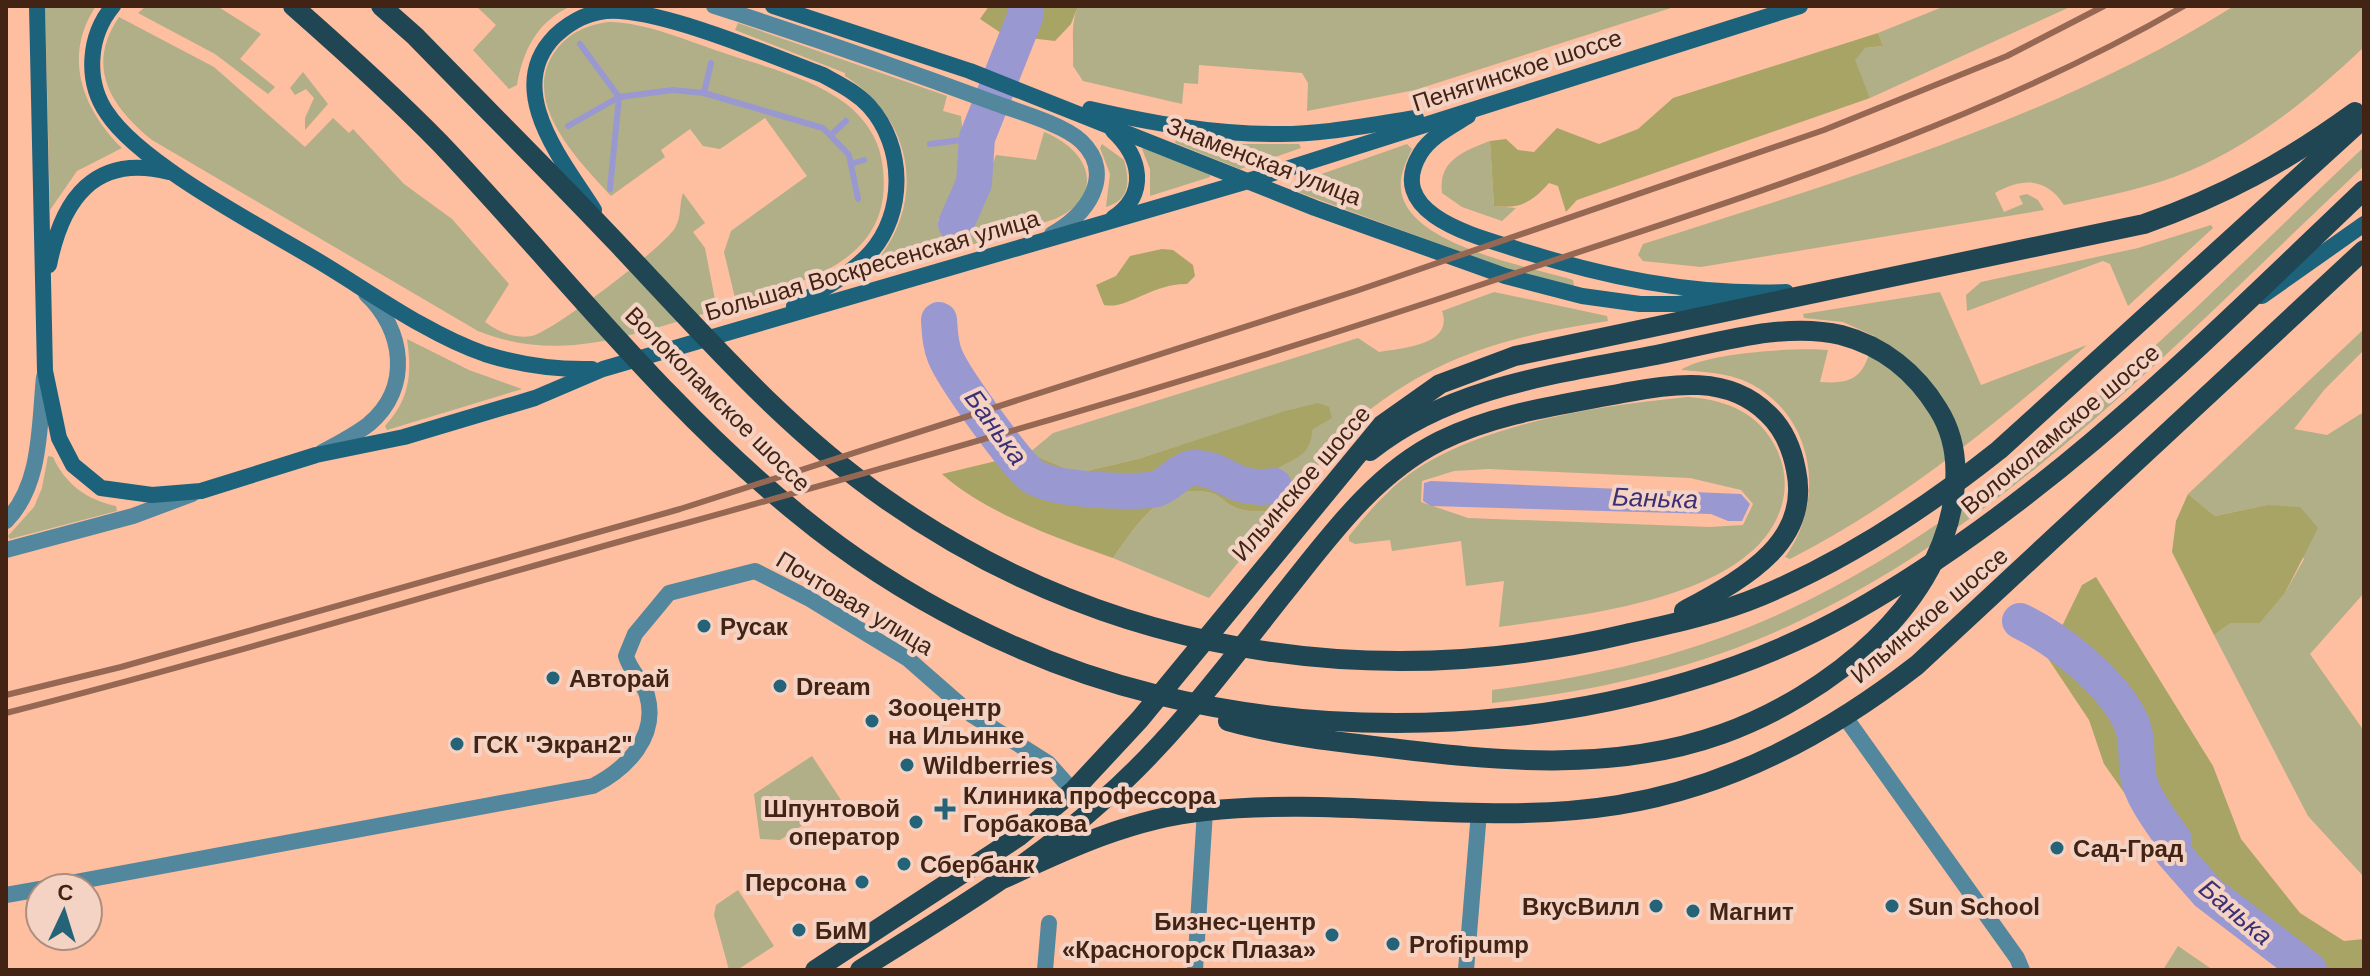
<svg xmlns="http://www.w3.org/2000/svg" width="2370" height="976" font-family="Helvetica,sans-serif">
<rect width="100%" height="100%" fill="#febea0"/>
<g fill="#b0af88" fill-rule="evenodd">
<path d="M45,6h51c-34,50 -13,104 26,142l-45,23 -27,39z"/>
<path d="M146,6h71l44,28 -21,25 35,28 -7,7 -53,-40 -77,-41z"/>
<path d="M476,6h95c-34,16 -48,44 -54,79l-8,4 -36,-39 23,-25z"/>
<path d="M1078,6h599l-262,84 -108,21 1,-28 -6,-10 -103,-8 -1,19 -14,-1 -2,21 -99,-23 -10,-15c1,-21 -3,-41 5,-60z"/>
<path d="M1945,6h127l-202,92 -16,-38 11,-12 18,-2 -5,-13z"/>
<path d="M2234,6h130v41c-52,49 -108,96 -175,124 -39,17 -83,25 -125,34 -18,-28 -42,-27 -69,-12l9,19 19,-8 -4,-8 8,-2 11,6 6,10 -343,57 -58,-6 -5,-6 5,-11c201,-65 412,-125 591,-238z"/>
<path d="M119,17l95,50 91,80 28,-29 16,15 4,-4 51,55 48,35 57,65 -24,38c13,10 30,17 47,14 20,-4 132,-89 143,-108 7,-12 4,-25 8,-35l22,30 -12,9 12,16 12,62c-82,23 -155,55 -239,21l-326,-191c-41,-33 -67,-73 -33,-123z"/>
<path d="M609,22c39,1 76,18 112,30 41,14 89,25 124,51 22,17 36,39 38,67 10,91 -78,112 -147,132l-12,-50 7,-21 76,-55 -42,-58 -45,31 -17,-3 -13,-17 -29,21 4,7 -54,39c-32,-35 -93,-95 -55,-146 14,-18 31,-25 53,-28z"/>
<path d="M738,23l209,73 -4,15 18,5c3,33 11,84 -23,103l1,7h31l26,-71 40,5 8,-28c46,18 63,63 11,87l-185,57 -2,-5c59,-61 50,-149 -23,-195v-3l-110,-43z"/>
<path d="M303,72l25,32 -23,26v-12l9,-20 -8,-9 -11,6 -5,-7z"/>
<path d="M1177,137l66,7h56l2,4 -61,21 -65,-26z"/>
<path d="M1490,141l4,65 22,2 -14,13 -40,-14 -20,-14c-4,-33 22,-42 48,-52z"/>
<path d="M1102,144l22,16c6,22 6,40 -18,47l4,-33 -10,-26z"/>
<path d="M1407,144l5,5c-8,17 -16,33 -8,52 19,46 125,66 169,79l1,6 -67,-17 -217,-80 3,-5z"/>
<path d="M1144,147l66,28v2l-60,19v-27l-8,-20z"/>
<path d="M2364,147v19c-176,165 -348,353 -569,457 -94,45 -199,68 -303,80v-13c102,-13 202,-36 296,-80 220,-102 400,-298 576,-463z"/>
<path d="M2211,225l2,3 -85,78 -18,-42 -7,-3 -136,50 -1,-16 15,-13 157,-34z"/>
<path d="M1494,292l113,24 1,5c-101,15 -178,36 -257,104l-142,173 -96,-40c23,-33 50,-77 98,-65 7,2 11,6 16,10 14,9 27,9 43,8l9,-43c18,-11 31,-15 34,-39l-16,-21 -159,51 -52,12 -17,-1 -40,-17 24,-20 305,-95 21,14c24,-4 75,-7 63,-41z"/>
<path d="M1940,292l41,93 106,-40c-94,81 -186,157 -297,214l-5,-2c40,-54 31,-137 -32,-172 -21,-12 -48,-13 -72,-15 23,-17 116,-23 147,-20l-8,32c40,3 45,-10 54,-46l-31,-14 -39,-4 -1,-4z"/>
<path d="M2364,329v21l-40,40 -30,39 33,6 35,-22 2,3v177l-54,61 54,77v146l-56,-61 -94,-181 17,-12h29l25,-30 19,-34 -37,-54 -52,11 -27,-22z"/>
<path d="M407,339l62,31 53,19 -135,41 -2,-4c25,-27 27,-52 22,-87z"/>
<path d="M1688,397c39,3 72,16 89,53 8,17 10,36 5,54 -25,95 -201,111 -283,123l5,-46 -38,5 -5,-45 -69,10 -2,-11 -35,4 -6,-3v-5c22,-27 44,-53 74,-71 72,-44 182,-60 265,-68zM1488,469l202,9 51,12 12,14 -10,21 -33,2 -242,-9 -47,-16 1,-21 32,-10z"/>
<path d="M48,456l5,1c12,27 34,43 63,49l1,5 -107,28 -2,-3 26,-29 8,-19z"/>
<path d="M812,756l29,44 -61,40 -20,-1 -6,-45z"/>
<path d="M738,890l36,56 -37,24h-8l-15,-55 2,-10z"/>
<path d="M2178,946l35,24h-50z"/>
</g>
<g fill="#a7a466">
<path d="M989,6h89l-7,18 -16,17 -51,-6 -24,-16z"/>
<path d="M1878,33l5,13 -18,2 -10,12 15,38 -293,102 -11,12 -8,-26 -9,-3c-18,20 -29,26 -55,23l-4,-65 16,-2 12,11 16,2 23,-24 42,16 39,-15 35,-31z"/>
<path d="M1162,249l11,1 20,15 2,11 -8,8c-34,-1 -60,26 -83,21l-8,-20 20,-9 14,-20z"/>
<path d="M1318,403l11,4 3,11 -19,11c-3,26 -14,27 -34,39l-9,43c-16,1 -29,1 -43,-8 -5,-4 -9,-8 -16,-10 -48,-12 -75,32 -98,65 -55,-19 -129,-46 -171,-84l87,-21 40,17 17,1 52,-12 147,-48z"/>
<path d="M2188,494l27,22 52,-11 33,2 18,21 -33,65 -25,30h-29l-17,12 -42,-83 4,-31z"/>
<path d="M2096,577l117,189 28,73 59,74 44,28 20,-2v31h-39l-59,-44 -47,-10 -51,-61 -64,-91 -15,-44 -42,-63 35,-72z"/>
</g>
<path fill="#9a98d1" d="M1431,481l310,13 9,10 -8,17h-14l-17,-7 -280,-8 -8,-5 1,-18z"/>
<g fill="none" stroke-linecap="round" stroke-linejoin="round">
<g stroke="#9a98d1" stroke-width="6">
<path d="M580,44l39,53 -9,92"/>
<path d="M704,93l7,-30"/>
<path d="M568,126l51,-29 54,-7 31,3 119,35 26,27 9,44"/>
<path d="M832,134l14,-13"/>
<path d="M930,144l47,-6"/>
<path d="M851,164l13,-4"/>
</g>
<g stroke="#9a98d1" stroke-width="36">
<path d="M956,224l18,-41 3,-45 48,-121v-11"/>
<path d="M939,320c1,13 1,24 6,36 8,21 69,105 86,119 20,16 95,17 120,15 16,-1 28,-22 43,-22 33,0 36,24 80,18"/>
<path d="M2020,621c38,18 91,60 110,99 9,17 5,37 8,55 3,21 24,48 36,65l-2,12 36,41 101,77"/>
</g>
<g stroke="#53879d" stroke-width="16">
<path d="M714,6c94,30 186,62 278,96 24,9 71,22 89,39 36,34 4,76 -29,93"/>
<path d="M6,550l127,-34 59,-22"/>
<path d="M1845,717l172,241 5,12"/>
<path d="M43,888l550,-102c33,-17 66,-49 54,-91 -4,-14 -17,-24 -21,-39l9,-22 34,-41 86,-22 53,27 100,61 64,56 76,48 25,28"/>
<path d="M6,895l34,-6"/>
<path d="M1045,970l4,-47"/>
<path d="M1195,970l10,-159"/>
<path d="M1466,970l13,-158"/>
</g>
<g stroke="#53879d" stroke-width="16">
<path d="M321,453c16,-9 34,-18 48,-29 43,-36 35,-95 -3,-130"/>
<path d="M6,521c36,-36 33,-96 38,-144"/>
</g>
<g stroke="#1c627b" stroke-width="16">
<path d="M37,6l8,365 14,67 14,27 28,23 51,7 49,-4 115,-36 88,-18 131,-39 68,-29 645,-188 552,-175"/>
<path d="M113,6c-25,30 -28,75 -6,107 34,52 157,115 213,149 50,30 109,73 165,92 35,11 70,16 107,15"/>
<path d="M773,6l197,65 345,137 190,68 77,20 58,8h38l71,-10"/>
<path d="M1090,109c61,14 121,25 184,25 48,1 95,-9 142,-16"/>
<path d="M1468,116c-16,10 -38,21 -48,38 -35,58 51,81 90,93 90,29 181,49 276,45"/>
<path d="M1113,131c28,26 36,63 0,87"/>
<path d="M594,210c-30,-48 -92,-120 -39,-174 18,-17 40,-27 65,-25 56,4 149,44 203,64 16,9 33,17 46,31 36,40 37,107 1,147 -20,22 -50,38 -76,53"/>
<path d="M49,265c13,-65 45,-112 120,-93"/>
<path d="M2262,296l102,-72"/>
</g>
<g stroke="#204553" stroke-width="20">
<path d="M293,6c50,44 100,89 147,137 118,124 224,262 358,371 101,83 229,149 356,180 222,56 496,32 697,-81 195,-110 352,-270 513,-423"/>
<path d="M381,6l34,30c67,69 136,137 202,207 86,91 167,185 270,257 219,153 481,195 739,134 45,-10 92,-20 135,-38 86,-36 165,-88 238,-146l365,-332"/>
<path d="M1228,721c50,14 102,20 154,26 112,14 231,26 340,-13 105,-38 225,-130 233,-250 2,-26 -3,-53 -17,-75 -22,-36 -55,-63 -97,-74 -59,-14 -127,9 -185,20 -99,19 -205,31 -286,96"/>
<path d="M1005,878c64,-30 129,-60 200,-67 137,-15 276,16 413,-6 112,-18 210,-71 299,-140l447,-415"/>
<path d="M815,970l203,-133 55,-46 67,-72 242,-294 58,-41 75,-28 629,-132c80,-28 142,-62 211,-112"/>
<path d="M860,970c82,-52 168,-102 241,-168 69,-60 124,-134 180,-205 47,-58 91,-122 159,-156 57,-28 121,-36 183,-48 50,-9 105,-19 145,21 16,15 24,35 28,56 16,75 -58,111 -112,141"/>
</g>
<g stroke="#966853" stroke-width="6">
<path d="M6,695l115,-28 559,-158 676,-218 468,-161 183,-74 97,-50"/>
<path d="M6,713c227,-58 451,-127 677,-189 271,-75 540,-152 806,-242 234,-79 481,-152 695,-276"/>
</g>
</g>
<g fill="#256379" stroke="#f4d3c4" stroke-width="3">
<circle cx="704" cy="626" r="8"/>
<circle cx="553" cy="678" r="8"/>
<circle cx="780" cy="686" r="8"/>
<circle cx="872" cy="721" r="8"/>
<circle cx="457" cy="744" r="8"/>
<circle cx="907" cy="765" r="8"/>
<path d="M941 797h8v8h8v8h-8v8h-8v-8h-8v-8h8z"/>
<circle cx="916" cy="822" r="8"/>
<circle cx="2057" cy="848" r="8"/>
<circle cx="904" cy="864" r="8"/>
<circle cx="862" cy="882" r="8"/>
<circle cx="1656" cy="906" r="8"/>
<circle cx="1892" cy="906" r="8"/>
<circle cx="1693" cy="911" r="8"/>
<circle cx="799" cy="930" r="8"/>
<circle cx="1332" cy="935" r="8"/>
<circle cx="1393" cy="944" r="8"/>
</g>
<g text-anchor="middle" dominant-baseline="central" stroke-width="8" stroke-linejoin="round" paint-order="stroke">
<g font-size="24" fill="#422314" stroke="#f4d3c4">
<text transform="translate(1517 70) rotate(-18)">Пенягинское шоссе</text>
<text transform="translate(1264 161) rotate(21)">Знаменская улица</text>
<text transform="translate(872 265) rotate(-16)">Большая Воскресенская улица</text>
<text transform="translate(718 399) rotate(45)">Волоколамское шоссе</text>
<text transform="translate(2060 429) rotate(-40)">Волоколамское шоссе</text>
<text transform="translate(1301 483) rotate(-49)">Ильинское шоссе</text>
<text transform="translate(855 603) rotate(31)">Почтовая улица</text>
<text transform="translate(1929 615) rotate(-40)">Ильинское шоссе</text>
</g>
<g font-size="24" font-weight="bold" fill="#422314" stroke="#f4d3c4" text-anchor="start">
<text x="720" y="626">Русак</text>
<text x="569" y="678">Авторай</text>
<text x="796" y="686">Dream</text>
<text x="888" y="707">Зооцентр<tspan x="888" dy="28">на Ильинке</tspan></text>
<text x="473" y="744">ГСК "Экран2"</text>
<text x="923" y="765">Wildberries</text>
<text x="963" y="795">Клиника профессора<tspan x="963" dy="28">Горбакова</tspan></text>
<text x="900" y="808" text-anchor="end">Шпунтовой<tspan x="900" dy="28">оператор</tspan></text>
<text x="2073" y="848">Сад-Град</text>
<text x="920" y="864">Сбербанк</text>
<text x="846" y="882" text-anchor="end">Персона</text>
<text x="1640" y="906" text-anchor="end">ВкусВилл</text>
<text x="1908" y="906">Sun School</text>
<text x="1709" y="911">Магнит</text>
<text x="1316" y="921" text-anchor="end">Бизнес-центр<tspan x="1316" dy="28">«Красногорск Плаза»</tspan></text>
<text x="815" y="930">БиМ</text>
<text x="1409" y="944">Profipump</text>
</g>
<g font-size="26" font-style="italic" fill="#3b3075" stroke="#f4d3c4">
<text transform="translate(996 427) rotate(54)">Банька</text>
<text transform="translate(1655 498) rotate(2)">Банька</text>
<text transform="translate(2236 912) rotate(40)">Банька</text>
</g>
</g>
<rect width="2370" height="976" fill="none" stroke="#422314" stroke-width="16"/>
<g transform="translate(64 912) rotate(4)"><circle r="38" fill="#f4d3c4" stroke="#ad8d7e" stroke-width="2"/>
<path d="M0-6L14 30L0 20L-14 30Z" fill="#256379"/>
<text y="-12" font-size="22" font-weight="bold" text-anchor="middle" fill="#422314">С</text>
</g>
</svg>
